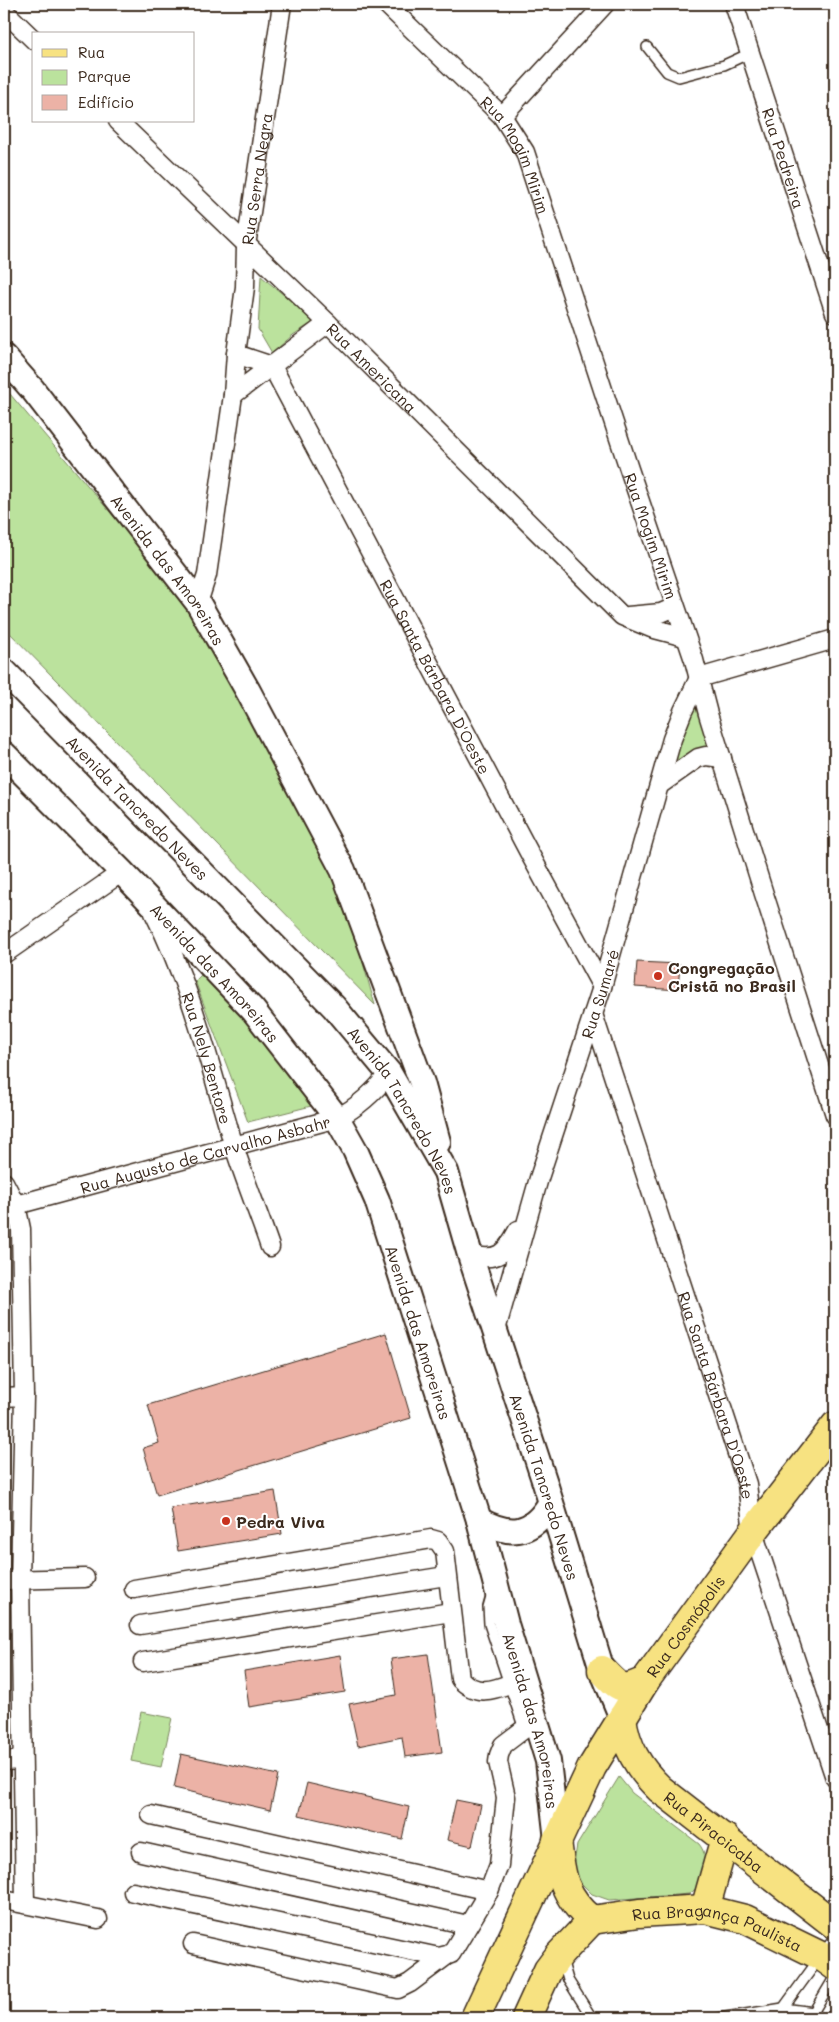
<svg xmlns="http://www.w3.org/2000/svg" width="839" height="2022" font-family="Mali,sans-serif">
<rect width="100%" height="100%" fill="#fff"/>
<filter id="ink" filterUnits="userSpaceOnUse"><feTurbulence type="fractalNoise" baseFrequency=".02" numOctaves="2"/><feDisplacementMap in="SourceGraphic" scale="10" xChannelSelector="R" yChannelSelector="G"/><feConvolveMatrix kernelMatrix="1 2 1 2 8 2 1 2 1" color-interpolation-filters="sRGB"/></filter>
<g filter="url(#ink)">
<g fill="#bbe29d" stroke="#7b865e">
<path d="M261,276l54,45 -22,14 -21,18 -14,-24z"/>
<path d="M4,387l195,230 138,255 38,133 -371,-378z"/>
<path d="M694,702l22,50 -46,16z"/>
<path d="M206,970l109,135 -67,17 -53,-141z"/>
<path d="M141,1712l31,6 -11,49 -30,-6z"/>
<path d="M619,1777l13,16 67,51c12,15 7,40 -10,50l-80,6 -17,-6 -13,-13 -5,-18 3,-18z"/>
</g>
<g fill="#ecb2a6" stroke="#3b2a1e">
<path d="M637,962l43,2 -2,26 -43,-3z"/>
<path d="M386,1333l25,85 -254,77 -14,-47 16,-5 -11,-38z"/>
<path d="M275,1491l7,43 -104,17 -7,-43z"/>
<path d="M428,1654l14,98 -37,5 -3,-20 -44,9 -9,-42 47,-9 -5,-36z"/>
<path d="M340,1655l5,37 -96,15 -5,-36z"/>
<path d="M181,1754l97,21 -8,35 -96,-22z"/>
<path d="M307,1783l102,24 -7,32 -103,-24z"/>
<path d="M456,1800l25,5 -9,41 -25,-6z"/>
</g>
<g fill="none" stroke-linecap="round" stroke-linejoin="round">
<g stroke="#3b2a1e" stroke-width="12">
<g id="lane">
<path d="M647,47l20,25 12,5 45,-12 26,-12"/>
<path d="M492,1593l-4,14 1,17 35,105"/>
<path d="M562,1959l6,21 24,38"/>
<path d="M811,2016l24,-40"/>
<path d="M719,2018l64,-10 31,4 2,6"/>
<path d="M776,2018l59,-81"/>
</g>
</g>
<g stroke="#3b2a1e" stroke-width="21">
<g id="street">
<path id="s1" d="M386,4l116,112 23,36 104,317 65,191 14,54 56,180 71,221"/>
<path id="s2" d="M734,4l101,309"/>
<path d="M4,11l30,29"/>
<path d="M502,116l103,-112"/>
<path id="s3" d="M118,121l210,202 294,293 29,12 34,9"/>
<path d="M236,354l36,12"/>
<path id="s4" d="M272,366l260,492 70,129"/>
<path d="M233,395l95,-72"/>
<path id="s5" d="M198,603l9,-28 26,-180 3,-41 9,-67 1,-41 36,-242"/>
<path d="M628,616l33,-3 14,-6"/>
<path d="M661,784l37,-26 8,-2 16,2"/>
<path id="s6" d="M154,913c38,75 55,150 79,230 11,35 25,69 37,104"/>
<path d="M4,954l118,-82"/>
<path id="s7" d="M593,1014l154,470 6,48 82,246"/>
<path d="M4,1182l12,23 5,24 3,167 -4,184 5,324"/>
<path id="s8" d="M4,1205h12l321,-87c21,-11 37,-25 52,-45"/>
<path d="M470,1255c28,7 35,-1 48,-25"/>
<path id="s9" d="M496,1330l43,-152 63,-191 70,-248 11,-28 16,-33 136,-39"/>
<path d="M4,1397l20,-1"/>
<path d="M4,1580l81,-2"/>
<path d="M134,1589l297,-50 7,2 7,10 15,128c20,21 39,8 63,0"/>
<path d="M140,1625l306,-49"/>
<path d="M143,1662l308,-50"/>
<path d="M4,1761l18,-1"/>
<path d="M151,1815l338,76"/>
<path d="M141,1852l327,73"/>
<path d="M133,1892l306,65 12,-3 38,-63 10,-26 7,-68 -8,-35 1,-7 4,-10 33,-25"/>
<path d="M4,1900l94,19"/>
<path d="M193,1944l205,45 12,-6 36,-27"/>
</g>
</g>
<g stroke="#3b2a1e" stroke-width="28">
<g id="secondary">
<path id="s10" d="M4,357l29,33 165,213 50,88 95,179 79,213 16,59"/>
<path id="s11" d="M4,671l330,336 55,66 57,99 24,83 75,228 57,187 20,48"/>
<path id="s12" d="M4,754l118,118 131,138 84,108 18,32 22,50 102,320 27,104 42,137 9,79"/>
<path d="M479,1520c30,16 52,16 71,-16"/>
</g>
</g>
<g stroke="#3b2a1e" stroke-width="31">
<g id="primary">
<path d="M602,1670c17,18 20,22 43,11"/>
<path id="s13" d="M622,1718c4,29 16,50 38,71l175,136"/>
<path d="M557,1840c4,36 6,56 35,80"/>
<path d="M705,1909l20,-71"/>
<path id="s14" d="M592,1920l47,-7 66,-4 40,10 76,37 14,10"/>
<path id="s15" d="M475,2018l117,-251 53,-86 108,-149 82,-106"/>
<path d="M526,2018l22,-48 12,-16 32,-34"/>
</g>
</g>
<use href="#lane" stroke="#fff" stroke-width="9"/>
<use href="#street" stroke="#fff" stroke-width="18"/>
<use href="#secondary" stroke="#fff" stroke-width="24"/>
<use href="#primary" stroke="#f7e281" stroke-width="28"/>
</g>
</g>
<g fill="#c8321e" stroke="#fff" stroke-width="2">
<circle cx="658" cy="976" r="5"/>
<circle cx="226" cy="1521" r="5"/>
</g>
<g text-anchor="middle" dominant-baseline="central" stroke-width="4" stroke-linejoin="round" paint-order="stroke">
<g font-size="16" fill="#3b2a1e" stroke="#fff">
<text stroke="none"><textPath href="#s1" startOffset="202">Rua Mogim Mirim</textPath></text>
<text stroke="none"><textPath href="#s2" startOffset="162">Rua Pedreira</textPath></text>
<text stroke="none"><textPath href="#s5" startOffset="429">Rua Serra Negra</textPath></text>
<text stroke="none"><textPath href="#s3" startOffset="354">Rua Americana</textPath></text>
<text stroke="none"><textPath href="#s1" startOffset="608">Rua Mogim Mirim</textPath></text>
<text stroke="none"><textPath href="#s10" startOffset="269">Avenida das Amoreiras</textPath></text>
<text stroke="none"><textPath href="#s4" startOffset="351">Rua Santa Bárbara D'Oeste</textPath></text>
<text stroke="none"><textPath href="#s11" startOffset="191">Avenida Tancredo Neves</textPath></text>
<text stroke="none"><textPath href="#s12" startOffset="304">Avenida das Amoreiras</textPath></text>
<text stroke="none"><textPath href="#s9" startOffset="352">Rua Sumaré</textPath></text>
<text stroke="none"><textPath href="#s6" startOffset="155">Rua Nely Bentore</textPath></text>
<text stroke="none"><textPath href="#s11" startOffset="596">Avenida Tancredo Neves</textPath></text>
<text stroke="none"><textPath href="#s8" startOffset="208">Rua Augusto de Carvalho Asbahr</textPath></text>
<text stroke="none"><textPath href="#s12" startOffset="724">Avenida das Amoreiras</textPath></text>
<text stroke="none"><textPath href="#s7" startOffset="401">Rua Santa Bárbara D'Oeste</textPath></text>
<text stroke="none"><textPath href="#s11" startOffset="1001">Avenida Tancredo Neves</textPath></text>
<text stroke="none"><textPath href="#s15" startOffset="446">Rua Cosmópolis</textPath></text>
<text stroke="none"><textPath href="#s12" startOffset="1129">Avenida das Amoreiras</textPath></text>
<text stroke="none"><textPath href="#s13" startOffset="151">Rua Piracicaba</textPath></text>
<text stroke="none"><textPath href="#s14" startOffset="129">Rua Bragança Paulista</textPath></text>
</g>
<g font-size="16" font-weight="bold" fill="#3b2a1e" stroke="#fff" text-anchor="start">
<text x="668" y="967">Congregação<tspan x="668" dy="18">Cristã no Brasil</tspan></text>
<text x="236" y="1521">Pedra Viva</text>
</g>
</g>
<rect width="839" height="2022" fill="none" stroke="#fff" stroke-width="20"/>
<rect x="10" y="10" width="819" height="2002" fill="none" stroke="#3b2a1e" stroke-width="2" filter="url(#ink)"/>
<rect x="32" y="32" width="162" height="90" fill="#ffffff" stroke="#b1aaa5"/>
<rect x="42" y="49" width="25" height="8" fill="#f7e281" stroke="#b1aaa5"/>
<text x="78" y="58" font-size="15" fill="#3b2a1e">Rua</text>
<rect x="42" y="70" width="25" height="15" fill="#bbe29d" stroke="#b1aaa5"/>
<text x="78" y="82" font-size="15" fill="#3b2a1e">Parque</text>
<rect x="42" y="95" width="25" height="15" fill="#ecb2a6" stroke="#b1aaa5"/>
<text x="78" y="108" font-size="15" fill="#3b2a1e">Edifício</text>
</svg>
